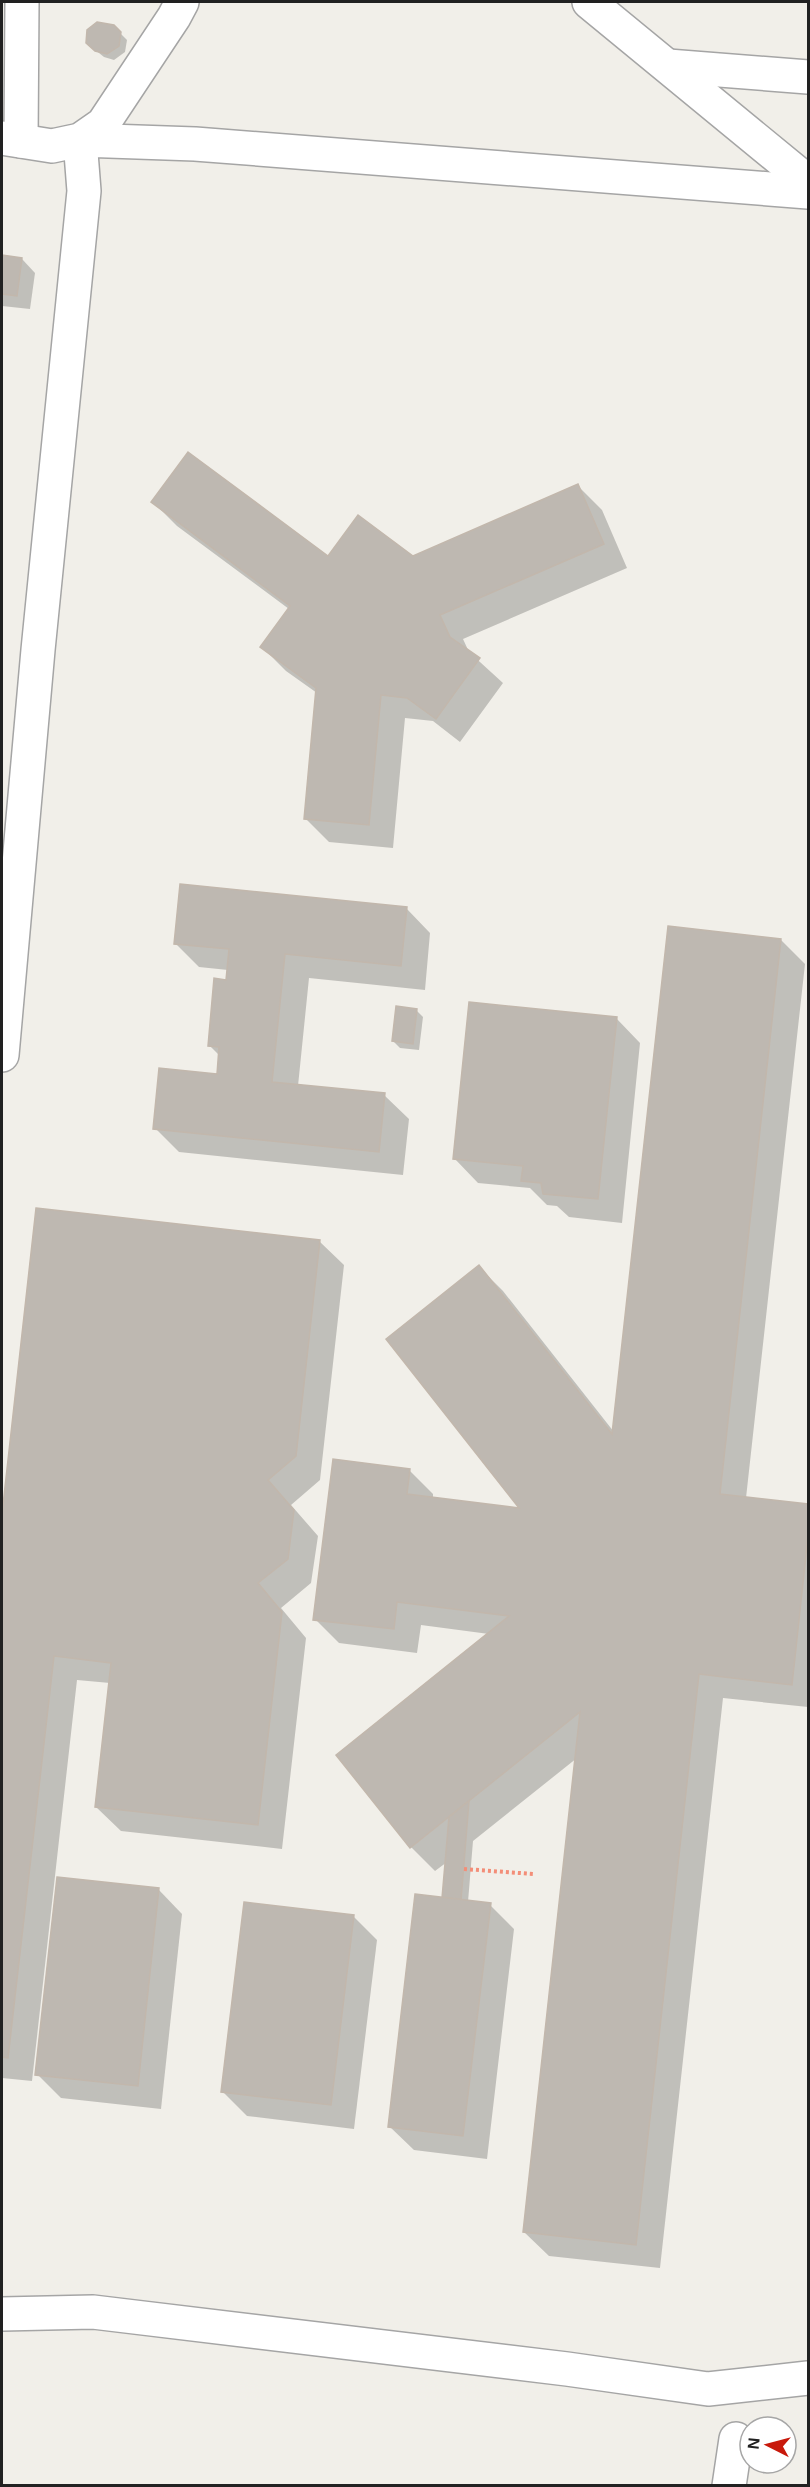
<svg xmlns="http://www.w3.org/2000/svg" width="810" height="2487" font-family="Helvetica,sans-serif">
<rect width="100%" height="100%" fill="#f1efe9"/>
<g fill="#0003">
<path d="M113,26l14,14 -2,12 -11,8 -10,-3 -10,-8z"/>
<path d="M2,257l20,2 13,14 -5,36 -28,-3z"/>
<path d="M578,486l24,24 25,58 -164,71 6,13 34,31 -43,59 -27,-21 -28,-3 -12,130 -64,-6 -24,-24 12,-125 -31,-22 -24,-24 27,-38 -112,-83 -24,-24 176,56h84z"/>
<path d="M406,908l24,25 -5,57 -116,-12 -11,108 86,9 25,24 -6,56 -224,-23 -24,-24 63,-52 2,-20 -11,-11 18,-64 1,-11 -29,-3 -24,-24z"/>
<path d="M781,940l24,24 -59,534 62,7v202l-85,-9 -63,570 -111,-12 -25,-24 53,-474 -104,83 -5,61 22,3 24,24 -27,230 -73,-9 -25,-24 55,-227 3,-37 -12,9 -24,-24 -73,-92 151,-121 -68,-9 -4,28 -78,-10 -24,-24 94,-149 24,24v5l89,11 -43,-243 24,24 111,141z"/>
<path d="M416,1010l7,7 -4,33 -19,-2 -7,-7z"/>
<path d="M616,1018l24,25 -18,180 -53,-6 -12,-11 -10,-1 -17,-17 -52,-5 -24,-25z"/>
<path d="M37,1210l282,31 25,24 -24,215 -29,25 27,31 -7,47 -30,25 25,30 -24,211 -161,-18 -25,-24 14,-124 -33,-3 -45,401 -30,-3v-549z"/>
<path d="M158,1889l24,25 -21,195 -100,-11 -24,-24z"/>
<path d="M353,1916l24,24 -23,189 -107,-13 -24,-24z"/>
</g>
<g fill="#beb8b1" stroke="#c2b7ac" stroke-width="1.5">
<path d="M97,22l17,3 7,7 -2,14 -12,8 -12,-3 -9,-8 1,-13z"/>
<path d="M2,255l20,3 -5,38 -15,-2z"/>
<path d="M188,452l140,104 30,-41 55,41 165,-72 26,60 -164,71 10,22 30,21 -44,61 -29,-21 -26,-3 -12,130 -65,-6 12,-131 -56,-41 30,-41 -139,-104z"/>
<path d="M180,884l227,23 -6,59 -116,-12 -13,128 113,11 -6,59 -226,-23 6,-61 58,6 2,-27 -11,-1 6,-68 12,2 3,-31 -55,-5z"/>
<path d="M668,926l113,13 -61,555 88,10v32l-16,149 -93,-11 -63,571 -113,-13 57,-520 -170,136 -74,-93 173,-139 -112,-14 -3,27 -81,-9 20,-161 77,10 -3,25 112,14 -133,-169 93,-74 133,169z"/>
<path d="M469,1002l148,15 -19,182 -55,-5 -2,-11 -20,-2 2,-15 -70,-7z"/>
<path d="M396,1006l21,3 -4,35 -21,-3z"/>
<path d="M36,1208l284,32 -24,216 -28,24 26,30 -6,49 -30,24 24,29 -24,213 -163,-18 16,-144 -57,-7 -46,402 -6,-1v-543z"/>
<path d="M469,1801l-8,99 -19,-2 7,-81z"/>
<path d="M57,1877l102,11 -21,198 -103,-11z"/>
<path d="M415,1894l76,9 -28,233 -75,-9z"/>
<path d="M244,1902l110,13 -23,190 -110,-13z"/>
</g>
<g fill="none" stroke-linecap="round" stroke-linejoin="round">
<g stroke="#a5a5a5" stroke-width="36">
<g id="minor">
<path d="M589,2l219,180"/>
<path d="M668,66l140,11"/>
<path d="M2,138l50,8 28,-6 23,-16 71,-107 8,-15"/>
<path d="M21,141l1,-139"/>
<path d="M2,1055l36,-405 46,-459 -4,-51 115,4 613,48"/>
<path d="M2,2314l91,-2 474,57 141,20 100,-11"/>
<path d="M729,2486l7,-47"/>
</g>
</g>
<path stroke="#f38e78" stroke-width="4" stroke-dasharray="3 3" stroke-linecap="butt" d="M464,1869l69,5"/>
<use href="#minor" stroke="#fff" stroke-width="33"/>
</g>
<rect width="810" height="2487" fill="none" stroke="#212121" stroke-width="6"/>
<g transform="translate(768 2445) rotate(276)"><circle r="28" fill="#ffffff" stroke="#a6a6a6" stroke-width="1.5"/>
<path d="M0-4.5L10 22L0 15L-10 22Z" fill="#c8190b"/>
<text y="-9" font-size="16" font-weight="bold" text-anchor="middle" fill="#212121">N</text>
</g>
</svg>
